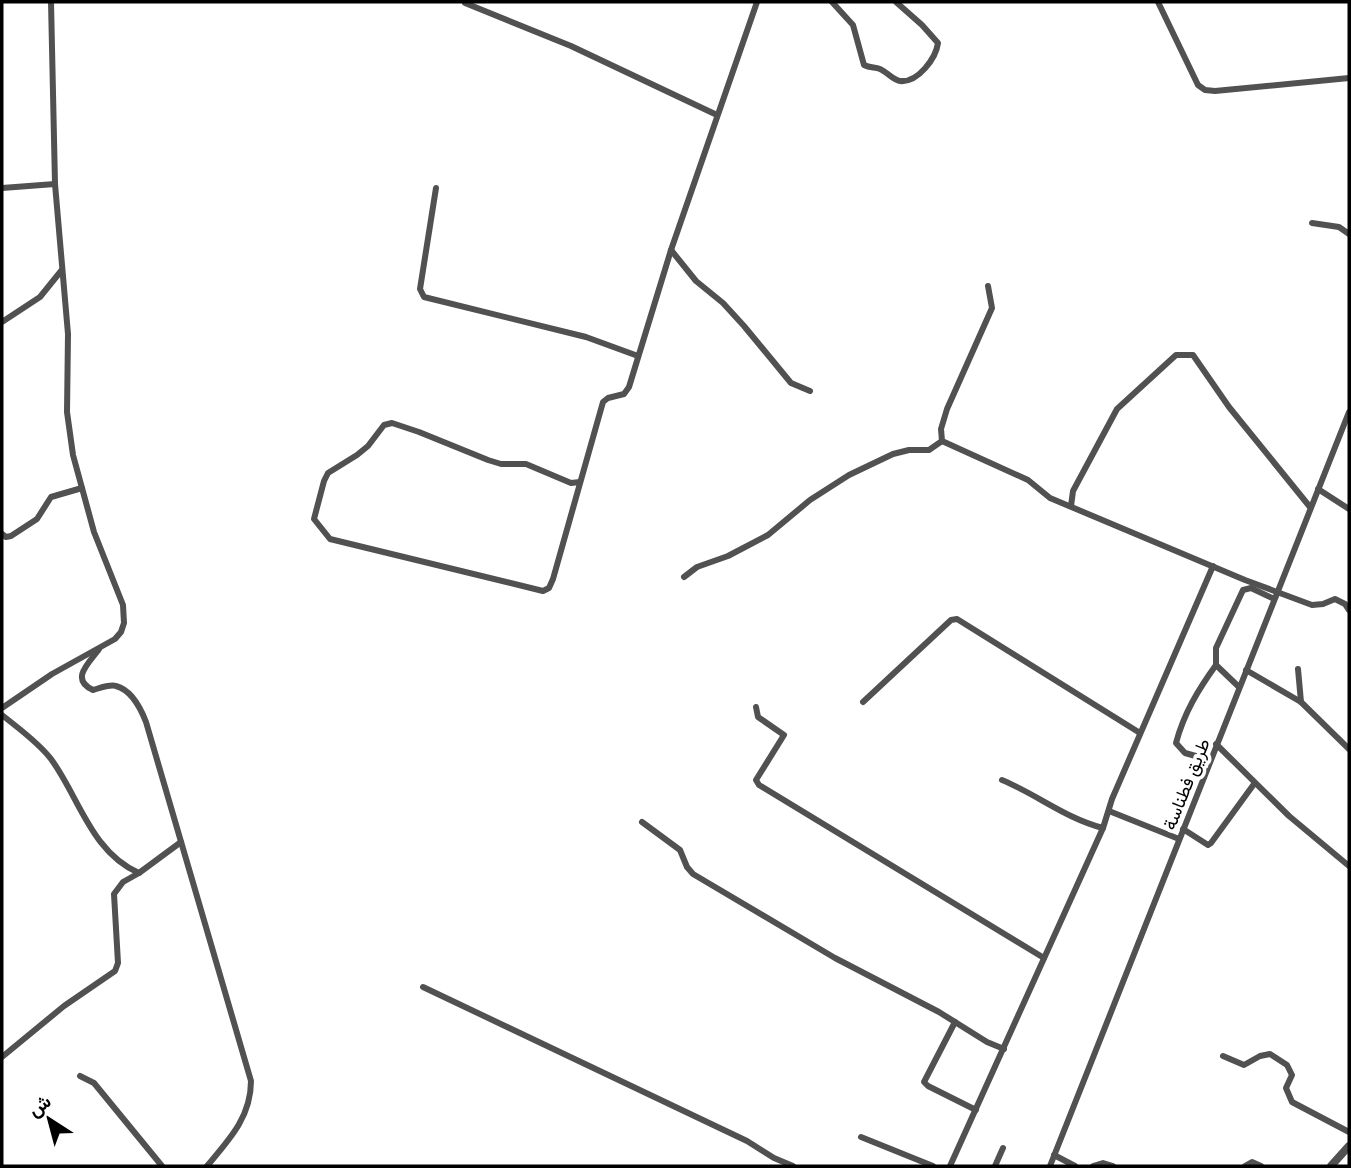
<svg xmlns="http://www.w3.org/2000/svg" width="1351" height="1168" font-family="'Titillium Web',Vazirmatn,sans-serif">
<rect width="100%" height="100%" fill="#fff"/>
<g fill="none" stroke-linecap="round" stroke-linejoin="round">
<g stroke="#515151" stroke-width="6">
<path d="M832,2l21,23 11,40c6,3 11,2 16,4 7,3 13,11 20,12 18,2 36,-23 38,-38l-16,-18 -26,-23"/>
<path d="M1158,2l40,83 7,5 10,1 134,-13"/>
<path d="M465,3l106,43 146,69"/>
<path d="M2,188l53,-4"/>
<path d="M436,188l-16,101 4,8 162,40 52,19"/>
<path d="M1312,223l27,4 10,7"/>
<path d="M671,250l25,31 27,22 21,23 47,57 19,8"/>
<path d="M2,322l38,-25 21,-26"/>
<path d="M942,441l86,39 22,18 195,82 67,25 11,-1 12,-5 10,5 4,6"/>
<path d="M942,441l-1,-12 6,-20 45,-101 -4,-22"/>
<path d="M580,482l-9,1 -45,-19h-25l-13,-4 -69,-28 -27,-9 -8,2 -16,21 -11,9 -29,18 -4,8 -10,38 16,20 213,52 6,-3 4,-9 50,-177 5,-4 16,-4 5,-7 42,-137 86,-248"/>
<path d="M1318,489l31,20"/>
<path d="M1071,506l2,-15 44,-82 59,-54h17l36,52 81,100"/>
<path d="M2,534l4,3 5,-1 26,-17 14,-22 31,-9"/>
<path d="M684,577l13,-10 31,-11 40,-21 42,-35 39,-25 44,-21 16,-4h20l13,-9"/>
<path d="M99,649c-9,13 -30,30 -6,41 7,-2 17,-6 23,-4 15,4 25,23 30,36l105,359c0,36 -22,59 -44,85"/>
<path d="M1298,669l3,33"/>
<path d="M1246,670l55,32 48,47"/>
<path d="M1239,687l-23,-22v-17l27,-58 8,-2 23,11"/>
<path d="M863,702l88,-82 6,-1 183,114"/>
<path d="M756,707l2,10 26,18 -28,45 3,5 285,173"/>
<path d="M2,708l50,-34 63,-35 6,-7 3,-9 -1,-18 -29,-73 -21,-77 -6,-43 1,-78 -13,-150 -4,-182"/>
<path d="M2,715c16,13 36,27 49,44 28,38 40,93 88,114l42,-31"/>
<path d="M1216,744l73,72 60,50"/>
<path d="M1210,760l-25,-7 -9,-10c8,-30 22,-53 40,-78"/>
<path d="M1002,780c36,15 63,38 101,48"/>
<path d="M1109,811l70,28"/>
<path d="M642,822l38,28 7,17 6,7 142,84 104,54 48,30 17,7"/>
<path d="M1183,829l25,16 3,-2 43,-59"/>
<path d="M423,987l324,154 27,17 19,8"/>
<path d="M955,1022l-31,60 4,4 48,24"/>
<path d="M1223,1056l21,9 16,-9 10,-2 17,11 5,10 -6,13 6,14 57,30"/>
<path d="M2,1057l62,-51 51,-35 3,-8 -4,-69 9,-12 16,-9"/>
<path d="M80,1076l14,7 68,83"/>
<path d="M861,1137l72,29"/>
<path d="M1054,1155l21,11"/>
<path d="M950,1166l153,-338 9,-29 101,-233"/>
<path d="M995,1166l8,-18"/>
<path d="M1050,1166l299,-754"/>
<path d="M1093,1166l10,-3 10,3"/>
<path d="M1245,1166l7,-4 9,4"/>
</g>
<path stroke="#515151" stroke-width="8" d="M1331,1166l18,-20"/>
</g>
<g text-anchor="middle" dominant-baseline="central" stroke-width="7" stroke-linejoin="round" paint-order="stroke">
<g font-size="18" fill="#000" stroke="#fff">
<text transform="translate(1186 784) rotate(-68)">طريق فطناسة</text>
</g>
</g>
<rect width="1351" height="1168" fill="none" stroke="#000000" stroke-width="7"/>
<g transform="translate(49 1119) rotate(324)" stroke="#ffffff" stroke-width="5" paint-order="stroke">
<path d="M0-5L12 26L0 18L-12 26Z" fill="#000000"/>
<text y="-10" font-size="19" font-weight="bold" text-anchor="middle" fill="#000000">ش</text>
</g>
</svg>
